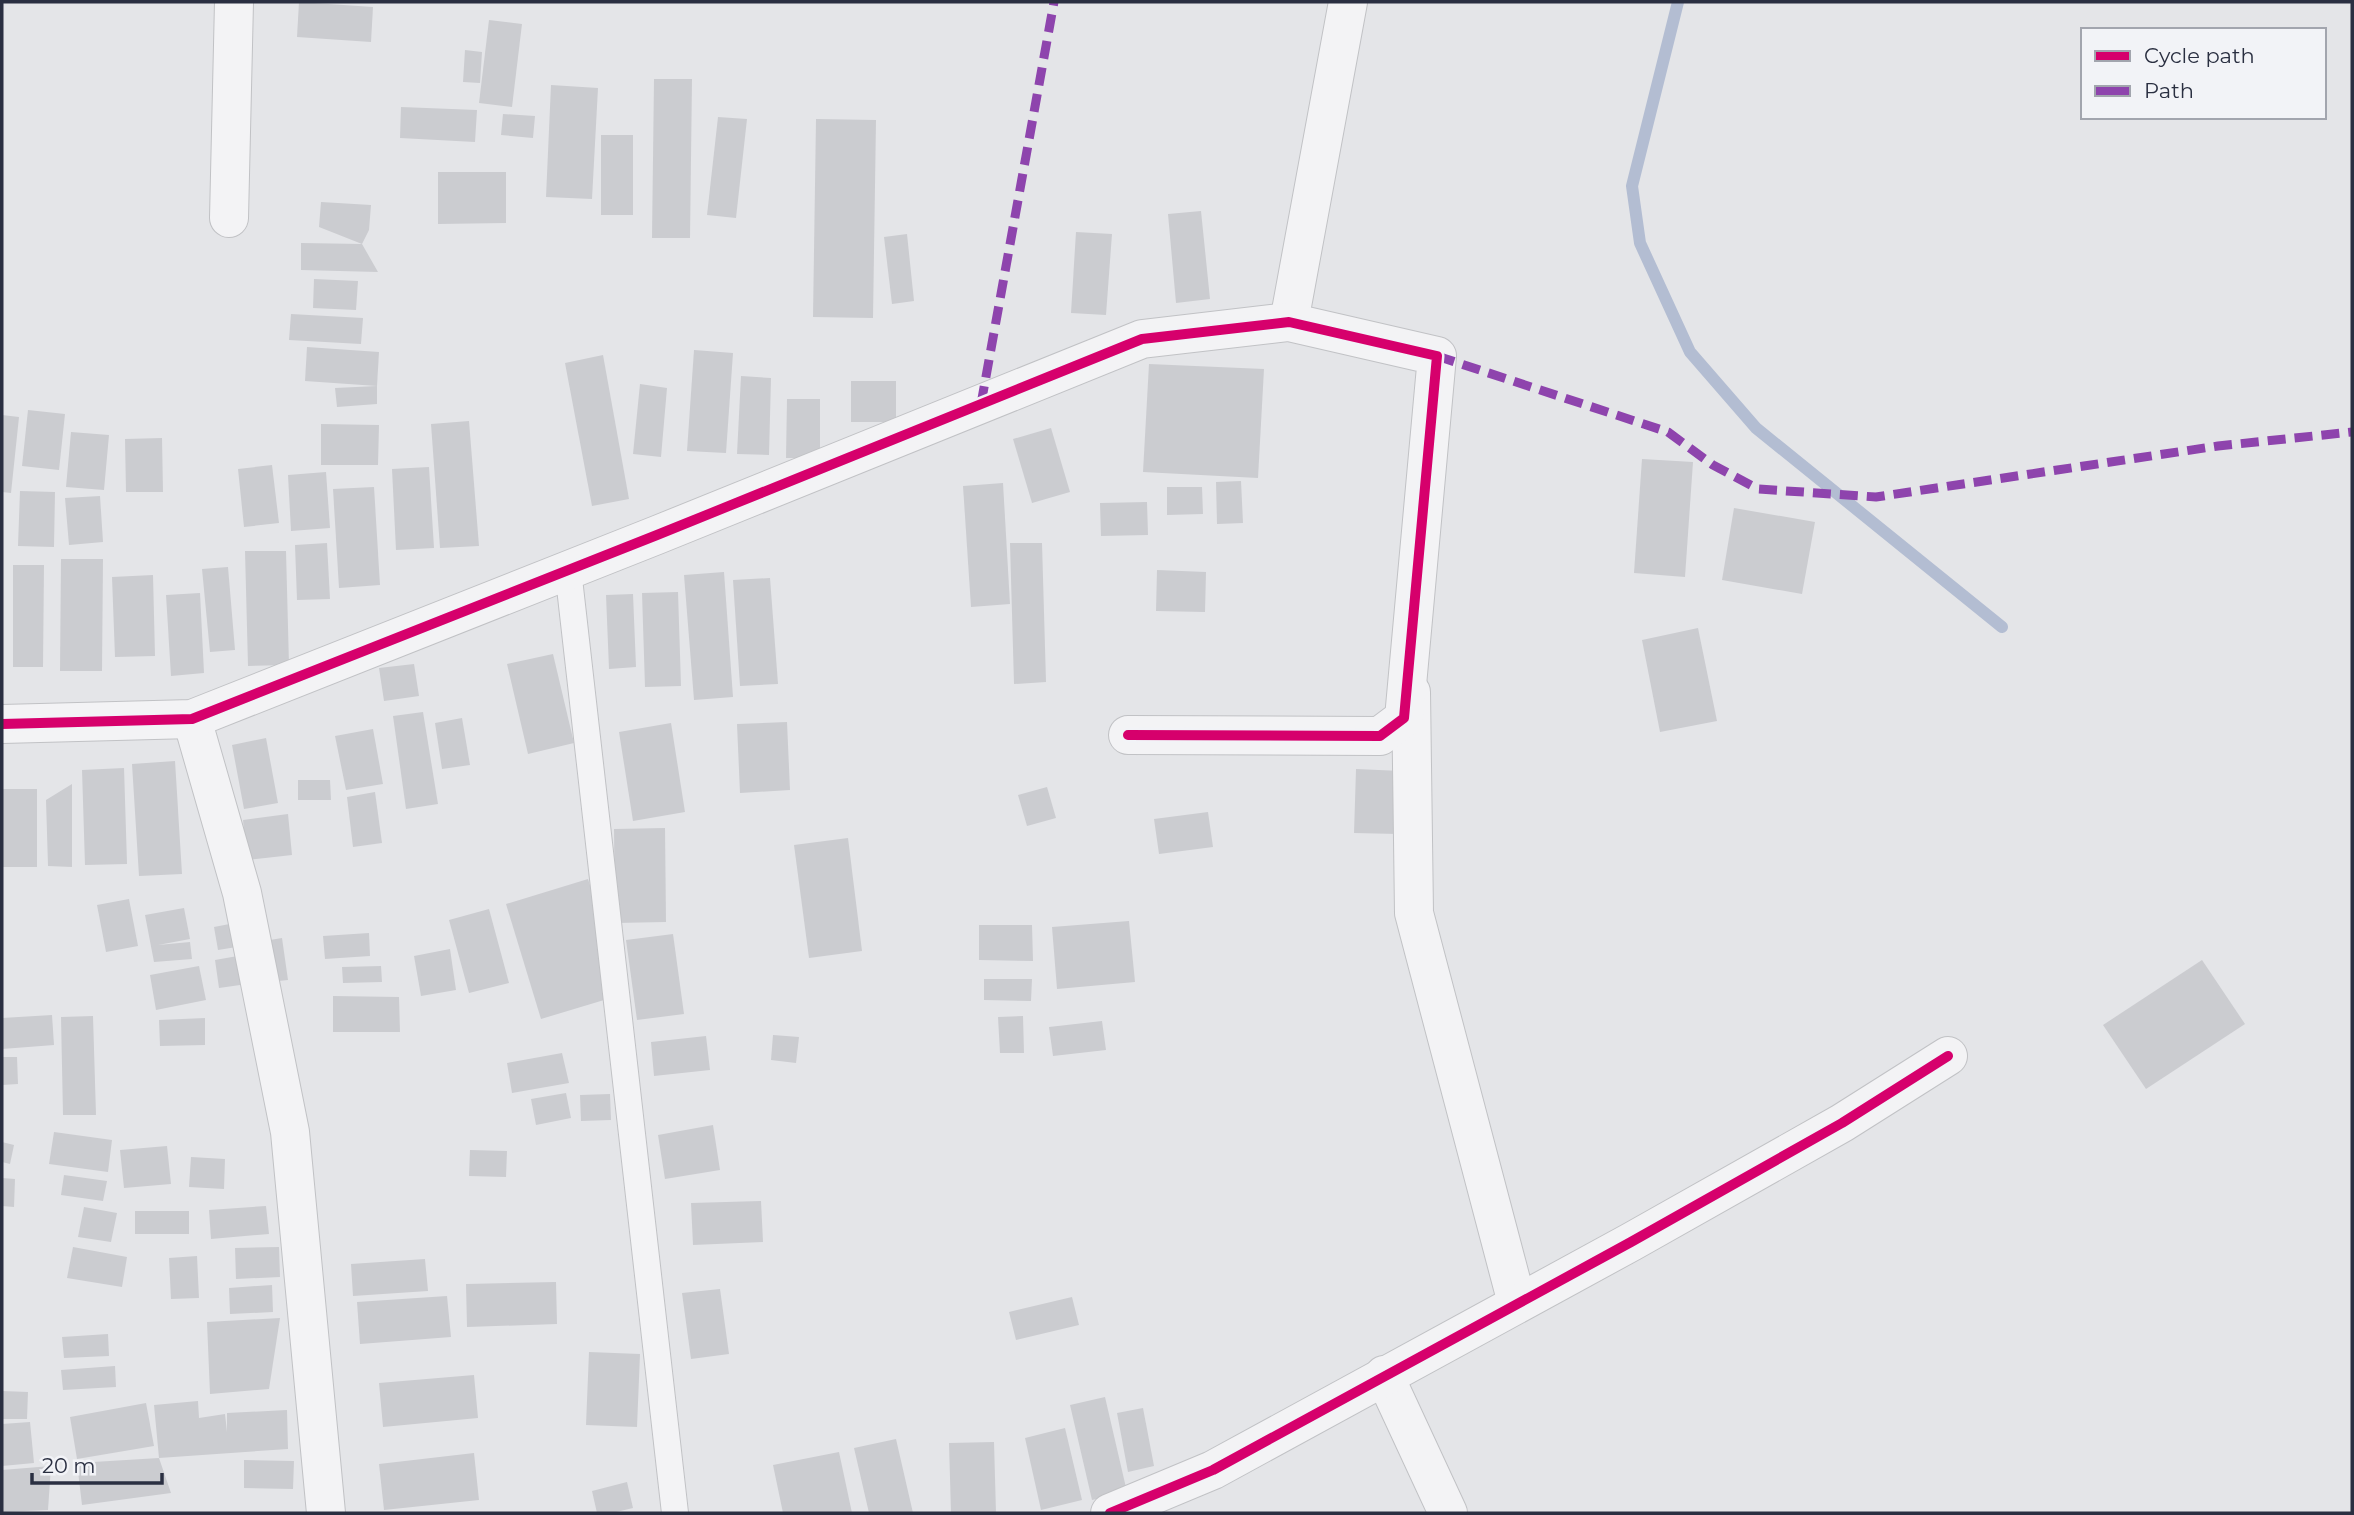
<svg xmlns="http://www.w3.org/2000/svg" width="2354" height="1515" font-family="Montserrat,sans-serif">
<rect width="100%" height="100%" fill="#e4e5e8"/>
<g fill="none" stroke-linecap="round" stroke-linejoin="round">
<path stroke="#b3bdd2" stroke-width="12" d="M1678,2l-46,184 8,57 50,109 66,76 246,199"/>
</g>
<g fill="#cbccd0">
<path d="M299,2l74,5 -2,35 -74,-5z"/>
<path d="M489,20l33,4 -10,83 -33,-4z"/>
<path d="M465,50l17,2 -2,31 -17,-1z"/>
<path d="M654,79h38l-2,159h-38z"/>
<path d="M551,85l47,3 -6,111 -46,-2z"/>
<path d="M401,107l76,3 -2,32 -75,-4z"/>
<path d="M503,114l32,2 -2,22 -32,-3z"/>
<path d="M718,117l29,2 -11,99 -29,-3z"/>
<path d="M816,119l60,1 -3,198 -60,-1z"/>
<rect x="601" y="135" width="32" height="80"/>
<path d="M438,172h68v51l-68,1z"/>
<path d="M321,202l50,3 -2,25 -7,14 16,28 -77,-2v-27l61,1 -43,-17z"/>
<path d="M1201,211l9,88 -34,4 -8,-89z"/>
<path d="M1076,232l36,2 -6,81 -35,-2z"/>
<path d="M907,234l7,67 -22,3 -8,-67z"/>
<path d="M314,279l44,2 -2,29 -43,-2z"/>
<path d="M291,314l72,4 -2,26 -72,-4z"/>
<path d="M307,347l72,5 -2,34 -72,-5z"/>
<path d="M694,350l39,3 -7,100 -39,-2z"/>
<path d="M603,355l26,144 -37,7 -27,-143z"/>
<path d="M1149,364l115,5 -6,109 -115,-6z"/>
<path d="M741,376l30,2 -2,77 -32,-1z"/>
<rect x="851" y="381" width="45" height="41"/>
<path d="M640,384l27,4 -6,69 -28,-3z"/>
<path d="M377,386v18l-40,3 -2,-19z"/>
<path d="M787,399h33v59h-34z"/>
<path d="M28,410l37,4 -6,56 -37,-4z"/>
<path d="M2,415l17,2 -8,76 -9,-1z"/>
<path d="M469,421l10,125 -39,2 -9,-124z"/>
<path d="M321,424l58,1 -1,40h-57z"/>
<path d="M1051,428l19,64 -38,11 -19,-64z"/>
<path d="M71,432l38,3 -5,55 -38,-3z"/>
<path d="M162,438l1,54h-37l-1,-53z"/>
<path d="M1642,459l51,3 -8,115 -51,-4z"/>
<path d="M272,465l7,58 -35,4 -6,-58z"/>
<path d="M429,467l5,81 -38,2 -4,-81z"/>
<path d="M326,472l4,56 -39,3 -3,-56z"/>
<path d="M1241,481l2,42 -26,1 -1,-42z"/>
<path d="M1003,483l7,121 -39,3 -8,-121z"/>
<path d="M374,487l6,98 -41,3 -6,-99z"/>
<path d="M1167,487h35l1,27 -36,1z"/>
<path d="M20,491l35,1 -1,55 -36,-1z"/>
<path d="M100,496l3,46 -34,3 -4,-47z"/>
<path d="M1147,502l1,33 -47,1 -1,-33z"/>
<path d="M1734,508l81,14 -13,72 -80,-14z"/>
<path d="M327,543l3,56 -33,1 -2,-55z"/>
<path d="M1010,543h32l4,139 -32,2z"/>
<path d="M245,551h41l3,114 -41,1z"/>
<path d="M61,559h42l-1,112h-42z"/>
<path d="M13,565h31l-1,102h-30z"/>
<path d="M228,567l7,83 -25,2 -8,-83z"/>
<path d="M1157,570l49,2 -1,40 -49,-1z"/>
<path d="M724,572l9,125 -39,3 -10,-125z"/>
<path d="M153,575l2,81 -40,1 -3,-80z"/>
<path d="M770,578l8,106 -38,2 -7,-106z"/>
<path d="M678,592l3,94 -36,1 -3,-94z"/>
<path d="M200,593l4,80 -33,3 -5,-81z"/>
<path d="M633,594l3,73 -27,2 -3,-74z"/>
<path d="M1698,628l19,93 -57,11 -18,-92z"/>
<path d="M553,654l21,89 -46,11 -21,-90z"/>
<path d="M414,664l5,32 -35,5 -5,-33z"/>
<path d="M423,712l15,92 -32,5 -13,-93z"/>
<path d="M462,718l8,47 -28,4 -7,-46z"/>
<path d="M787,722l3,68 -50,3 -3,-69z"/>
<path d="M671,723l14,89 -52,9 -14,-89z"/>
<path d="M373,729l10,55 -37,6 -11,-54z"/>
<path d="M266,738l12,65 -34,6 -12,-64z"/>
<path d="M175,761l7,113 -43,2 -7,-112z"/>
<path d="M124,768l3,96 -42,1 -3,-95z"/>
<path d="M1356,769l45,2 -3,63 -44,-1z"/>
<path d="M298,780h32l1,20h-33z"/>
<path d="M72,784v83l-24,-1 -2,-66z"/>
<path d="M1047,787l9,31 -29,8 -9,-31z"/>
<rect x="2" y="789" width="35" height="78"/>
<path d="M375,792l7,51 -29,4 -6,-50z"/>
<path d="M1208,812l5,35 -54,7 -5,-35z"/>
<path d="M288,814l4,41 -45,5 -4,-40z"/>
<path d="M665,828l1,94 -51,1 -1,-94z"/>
<path d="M848,838l14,113 -53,7 -15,-113z"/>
<path d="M588,879l36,115 -83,25 -35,-115z"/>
<path d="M129,899l9,47 -32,6 -9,-47z"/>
<path d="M184,908l6,31 -32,6 32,-3 2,17 -38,3 -9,-47z"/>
<path d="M489,909l20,74 -40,10 -20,-73z"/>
<path d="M250,920l5,24 -37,6 -4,-23z"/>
<path d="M1129,921l6,61 -78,7 -5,-62z"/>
<path d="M979,925h53l1,36 -54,-1z"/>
<path d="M369,933l1,23 -45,3 -2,-23z"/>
<path d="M673,934l11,80 -47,6 -11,-80z"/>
<path d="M282,938l6,42 -19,2 -5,-41z"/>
<path d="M450,949l6,41 -35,6 -7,-40z"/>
<path d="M249,954l5,29 -35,5 -4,-28z"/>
<path d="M2202,960l43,64 -99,65 -43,-64z"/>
<path d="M199,966l7,34 -50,10 -6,-35z"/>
<path d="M381,966l1,16 -39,1 -1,-16z"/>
<path d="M984,979h48l-1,22 -47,-1z"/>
<path d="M333,996l66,1 1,35h-67z"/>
<path d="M52,1015l2,30 -52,4v-31z"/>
<path d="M93,1016l3,99h-33l-2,-98z"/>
<path d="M1023,1016l1,37h-24l-2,-36z"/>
<path d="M205,1018v27l-45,1 -1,-26z"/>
<path d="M1102,1021l4,29 -53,6 -4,-29z"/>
<path d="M773,1035l26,2 -3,26 -25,-3z"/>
<path d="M706,1036l4,34 -56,6 -3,-34z"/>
<path d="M562,1053l7,30 -57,10 -5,-30z"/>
<path d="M2,1057h15l1,27 -16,1z"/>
<path d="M566,1093l5,25 -35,7 -5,-26z"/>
<path d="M610,1094l1,26 -30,1 -1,-26z"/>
<path d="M713,1125l7,45 -55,9 -7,-44z"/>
<path d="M54,1132l58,8 -4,32 -59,-8z"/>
<path d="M2,1142l12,3 -4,19 -8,-2z"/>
<path d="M167,1146l4,38 -47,4 -4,-38z"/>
<path d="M470,1150l37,1 -1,26 -37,-1z"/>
<path d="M191,1157l34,2 -1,30 -35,-2z"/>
<path d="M64,1175l43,6 -4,20 -42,-6z"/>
<path d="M2,1178l13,1 -1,28 -12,-1z"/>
<path d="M761,1201l2,41 -70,3 -2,-42z"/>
<path d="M266,1206l3,28 -58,5 -2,-29z"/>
<path d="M84,1207l33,6 -6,29 -33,-5z"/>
<rect x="135" y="1211" width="54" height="23"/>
<path d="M73,1247l54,10 -5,30 -55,-9z"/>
<path d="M279,1247l1,30 -44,2 -1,-31z"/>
<path d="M197,1256l2,42 -28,1 -2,-41z"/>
<path d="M425,1259l3,32 -75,5 -2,-32z"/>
<path d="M556,1282l1,42 -90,3 -1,-43z"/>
<path d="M272,1285l1,27 -43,2 -1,-26z"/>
<path d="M720,1289l9,65 -38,5 -9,-66z"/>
<path d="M447,1296l4,41 -91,7 -3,-42z"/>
<path d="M1072,1297l7,28 -63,15 -7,-28z"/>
<path d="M280,1318l-11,71 -59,5 -3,-72z"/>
<path d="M108,1334l1,22 -45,2 -2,-21z"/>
<path d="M589,1352l51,2 -3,73 -51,-2z"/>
<path d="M115,1366l1,21 -53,3 -2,-20z"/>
<path d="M474,1375l4,43 -95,9 -4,-44z"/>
<path d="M2,1391l26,1 -1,27h-25z"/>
<path d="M1105,1397l22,95 -35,8 -22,-95z"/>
<path d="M198,1401l1,17 26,-4 2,18v-19l60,-3 1,39 -129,9 12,35 -89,12 -5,-42 82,-5 -5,-53z"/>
<path d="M146,1403l8,43 -77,13 -7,-42z"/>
<path d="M1143,1408l11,58 -26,6 -11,-59z"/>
<path d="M30,1422l4,41 -32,3v-42z"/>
<path d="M1065,1428l17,72 -41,10 -16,-72z"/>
<path d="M896,1439l17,74h-44l-15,-65z"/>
<path d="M994,1442l2,71h-45l-2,-70z"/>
<path d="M839,1452l13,61h-69l-10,-48z"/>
<path d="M474,1453l5,47 -95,10 -5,-46z"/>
<path d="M244,1460l50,1 -1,28 -49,-1z"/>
<path d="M51,1466l-3,44 -46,2v-42z"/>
<path d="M627,1482l6,26 -21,5h-15l-5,-22z"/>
</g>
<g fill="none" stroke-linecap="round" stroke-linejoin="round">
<g stroke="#c1c2c5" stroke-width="28">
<path id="service" d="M568,570l107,943"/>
</g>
<g stroke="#c1c2c5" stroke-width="40">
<g id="minor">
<path d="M229,218l5,-216"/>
<path d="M1289,322l59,-320"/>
<path d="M1411,692l3,221 103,390"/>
<path d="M192,719l50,174 48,239 36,381"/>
<path d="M2,724l190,-5 465,-184 485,-196 147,-17 148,34 -33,362 -24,18 -252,-1"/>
<path d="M1384,1375l64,138"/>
<path d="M1110,1513l103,-43 418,-228 211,-119 106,-67"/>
</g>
</g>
<use href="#service" stroke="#f3f3f5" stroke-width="26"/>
<use href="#minor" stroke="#f3f3f5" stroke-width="38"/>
<g stroke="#8e44ad" stroke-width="9" stroke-dasharray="18 9" stroke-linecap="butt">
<path d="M1437,356l231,76 45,33 45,24 118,8 342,-51 134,-14"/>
<path d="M981,404l73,-402"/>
</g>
<g stroke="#f2f3f7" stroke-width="15">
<g id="cycleway">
<path d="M2,724l190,-5 465,-184 485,-196 147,-17 148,34 -33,362 -24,18 -252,-1"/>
<path d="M1110,1513l103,-43 418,-228 211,-119 106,-67"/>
</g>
</g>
<use href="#cycleway" stroke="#d6006c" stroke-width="10"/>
</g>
<rect width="2354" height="1515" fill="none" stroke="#2a2f41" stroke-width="7"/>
<rect x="2081" y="28" width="245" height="91" fill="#f2f3f7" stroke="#a2a5ae" stroke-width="2"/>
<rect x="2095" y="51" width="35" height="10" fill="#d6006c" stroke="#a2a5ae" stroke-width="2"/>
<text x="2144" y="63" font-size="21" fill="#2a2f41">Cycle path</text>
<rect x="2095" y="86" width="35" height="10" fill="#8e44ad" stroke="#a2a5ae" stroke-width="2"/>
<text x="2144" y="98" font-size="21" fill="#2a2f41">Path</text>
<path d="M32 1473v10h130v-10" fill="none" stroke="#2a2f41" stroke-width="3.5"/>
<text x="42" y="1473" font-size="21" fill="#2a2f41" stroke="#f2f3f7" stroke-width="5" paint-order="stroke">20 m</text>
</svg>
